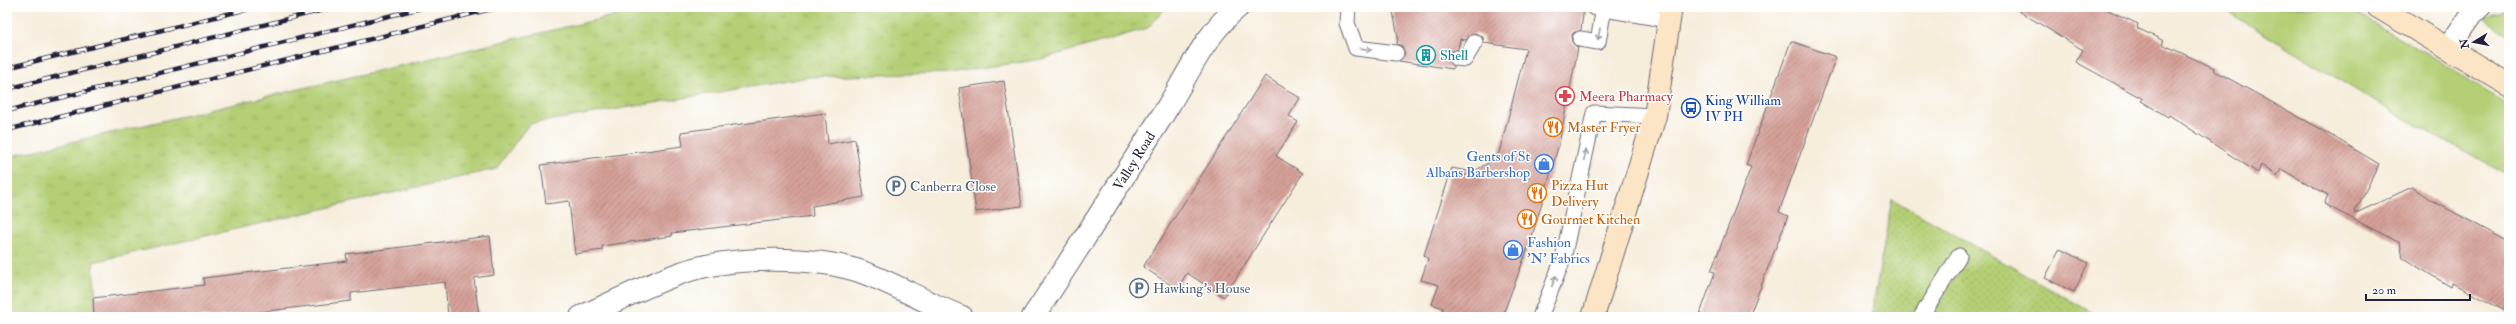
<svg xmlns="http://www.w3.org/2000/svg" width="2516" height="324" font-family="'IM FELL Double Pica',serif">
<defs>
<pattern id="grass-tufts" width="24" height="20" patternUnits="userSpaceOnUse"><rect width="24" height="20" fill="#b4cf75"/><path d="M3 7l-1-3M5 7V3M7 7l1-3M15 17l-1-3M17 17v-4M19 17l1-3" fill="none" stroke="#9ab166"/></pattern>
<pattern id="garden-dots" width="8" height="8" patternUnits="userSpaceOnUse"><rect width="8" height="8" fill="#b4cf75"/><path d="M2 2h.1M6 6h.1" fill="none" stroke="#9ab166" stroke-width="1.8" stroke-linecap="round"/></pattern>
<pattern id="building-hatch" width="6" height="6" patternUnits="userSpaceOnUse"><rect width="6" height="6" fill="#d6a199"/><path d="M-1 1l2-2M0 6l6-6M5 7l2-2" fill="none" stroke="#ad837e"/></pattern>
</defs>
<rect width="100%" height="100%" fill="#fff"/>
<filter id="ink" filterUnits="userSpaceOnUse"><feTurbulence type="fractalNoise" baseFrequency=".025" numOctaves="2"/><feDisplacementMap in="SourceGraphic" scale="8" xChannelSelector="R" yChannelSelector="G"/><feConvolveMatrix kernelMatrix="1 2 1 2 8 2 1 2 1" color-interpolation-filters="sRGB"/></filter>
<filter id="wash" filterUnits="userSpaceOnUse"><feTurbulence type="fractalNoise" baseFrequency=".012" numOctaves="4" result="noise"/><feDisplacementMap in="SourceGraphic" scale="16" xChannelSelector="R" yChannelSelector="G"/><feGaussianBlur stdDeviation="0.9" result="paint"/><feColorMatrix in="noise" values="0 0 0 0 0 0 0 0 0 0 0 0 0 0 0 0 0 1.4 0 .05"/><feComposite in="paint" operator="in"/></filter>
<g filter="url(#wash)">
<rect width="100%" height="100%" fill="#f6eddb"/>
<path fill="url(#grass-tufts)" stroke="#6b7858" d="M652,7h514l-18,21 -106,31 -95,14 -138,4 -280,47 -33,45 -403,93 4,55h-90v-160z"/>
<g fill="#b4cf75" stroke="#6b7858">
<path d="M2220,7h125l95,54 69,45v69l-117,-63z"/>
<path d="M2509,9v28l-25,-18z"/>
</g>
<path fill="url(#garden-dots)" stroke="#6b7858" d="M1892,199l208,118h-229z"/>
<g id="blocks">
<g fill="url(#building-hatch)">
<path d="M1392,7h192l-3,23 -8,3 -2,4 1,5 6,6 -19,96 -28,96 -29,77h-62l3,-9 -11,-4 7,-19 -18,-5 7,-21 -4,-4 28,-87 21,4 25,-15 28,-108 -42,-6 -1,-6 -8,-4 -9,7 -6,-1 -2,10 -9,4 -1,8 5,5v3l-54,-8 6,-7 -3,-8 -5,-2 1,-7z"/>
<path d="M2012,7h90l36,17 -1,4 27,13 -2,3 52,24 1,3 104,57 60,36 -25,50 58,-27 19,13 78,42v71l-57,-30 -1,4 -48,-29 -3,-15 -76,-39 4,-9 -47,-26 -4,7 -16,-11 -3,8 -89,-58 -1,2 -27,-16 2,-2 -67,-37 7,-12z"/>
<path d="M1791,41l45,16 -57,155 9,4 -39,101h-50l16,-45 -4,-1 40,-104 -5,-2z"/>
<path d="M1265,76l35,22 -11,18 9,6 -22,34 27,17 -79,124 -37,-24 -10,16 -34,-22z"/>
<path d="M1004,81l18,125 -46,6 -17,-124z"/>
<path d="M825,113l3,31 27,-5 9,58 -52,9 1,10 -141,17v3l-70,10v4l-27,4 -6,-53 -23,3 -5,-39 142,-19 -2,-14z"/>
<path d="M490,236l4,39 -20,3 5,39h-31l-3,-35 -94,11v8l-134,16h-123l-1,-19 111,-13 -1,-7 144,-17 -1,-7z"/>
<path d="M2060,249l28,14 -14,29 -29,-14z"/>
</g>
</g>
</g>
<g filter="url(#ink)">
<use href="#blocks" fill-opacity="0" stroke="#6c6973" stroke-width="1"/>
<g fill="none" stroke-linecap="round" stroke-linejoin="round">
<g stroke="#6c6973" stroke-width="17">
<g id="lane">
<path d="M1348,7l-1,16 9,25 40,5"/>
<path d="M1593,7l76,13"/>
<path d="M1580,39l18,3 6,-35"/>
<path d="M1456,58l9,1 10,-17"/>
<path d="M1540,317l23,-58 31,-146 61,3"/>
<path d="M1921,317l38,-61"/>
</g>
</g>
<g stroke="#6c6973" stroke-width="24">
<g id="street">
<path d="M2448,48l24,-34 7,-7"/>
<path d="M581,317c33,-15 66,-32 100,-44 47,-17 128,-17 175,-3 37,12 69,33 106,47"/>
<path id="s1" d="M1033,317c46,-69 90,-139 134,-209 22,-35 38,-74 71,-101"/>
</g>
</g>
<g stroke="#6c6973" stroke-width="24">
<g id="secondary">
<path d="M2378,7l131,78"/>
<path d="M1593,317l62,-201 16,-109"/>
</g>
</g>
<use href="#lane" stroke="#fff" stroke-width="15"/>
<use href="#street" stroke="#fff" stroke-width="22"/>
<use href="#secondary" stroke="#fce5c4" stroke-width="22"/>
<g stroke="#22223b" stroke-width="4.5">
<g id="rail">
<path d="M7,68l249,-61"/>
<path d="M7,89l328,-82"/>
<path d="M7,111l418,-104"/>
<path d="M7,130l492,-123"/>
</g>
</g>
<use href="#rail" stroke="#fff" stroke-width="3" stroke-dasharray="9" stroke-linecap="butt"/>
</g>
<defs><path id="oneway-shaft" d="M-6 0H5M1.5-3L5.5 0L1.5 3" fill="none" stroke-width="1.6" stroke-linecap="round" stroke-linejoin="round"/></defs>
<g stroke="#9c9ca7">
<use href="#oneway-shaft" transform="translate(1599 34) rotate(100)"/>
<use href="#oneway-shaft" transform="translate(1366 49) rotate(7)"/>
<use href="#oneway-shaft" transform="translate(1585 155) rotate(-78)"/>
<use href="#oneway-shaft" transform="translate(1554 281) rotate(-68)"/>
</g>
</g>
<defs>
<g id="building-ring" transform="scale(1)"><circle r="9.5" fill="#fff" stroke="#0f9aa8" stroke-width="1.5"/><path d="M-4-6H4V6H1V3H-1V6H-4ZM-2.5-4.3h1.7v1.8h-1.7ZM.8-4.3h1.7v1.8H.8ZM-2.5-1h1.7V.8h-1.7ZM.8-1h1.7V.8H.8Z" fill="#0f9aa8"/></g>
<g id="pharmacy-ring" transform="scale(1)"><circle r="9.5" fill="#fff" stroke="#e0444e" stroke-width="1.5"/><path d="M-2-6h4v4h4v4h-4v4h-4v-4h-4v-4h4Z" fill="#e0444e"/></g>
<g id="bus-ring" transform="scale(1)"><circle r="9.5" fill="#fff" stroke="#1a4fb4" stroke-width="1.5"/><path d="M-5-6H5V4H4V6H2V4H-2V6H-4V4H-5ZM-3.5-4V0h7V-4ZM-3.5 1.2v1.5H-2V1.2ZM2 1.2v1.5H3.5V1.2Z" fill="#1a4fb4"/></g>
<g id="restaurant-ring" transform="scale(1)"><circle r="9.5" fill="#fff" stroke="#e8710a" stroke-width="1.5"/><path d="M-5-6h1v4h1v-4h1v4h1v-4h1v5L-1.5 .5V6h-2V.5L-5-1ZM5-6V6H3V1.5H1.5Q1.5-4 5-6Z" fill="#e8710a"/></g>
<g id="shop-ring" transform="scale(1)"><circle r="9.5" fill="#fff" stroke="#3f7fe0" stroke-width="1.5"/><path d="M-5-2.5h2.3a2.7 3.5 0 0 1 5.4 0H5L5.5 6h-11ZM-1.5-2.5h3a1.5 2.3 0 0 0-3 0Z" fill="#3f7fe0"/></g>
<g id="parking-ring" transform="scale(1)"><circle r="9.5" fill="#fff" stroke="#5c6f8a" stroke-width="1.5"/><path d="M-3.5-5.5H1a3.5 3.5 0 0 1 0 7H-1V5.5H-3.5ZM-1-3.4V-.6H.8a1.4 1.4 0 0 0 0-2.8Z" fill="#5c6f8a"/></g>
</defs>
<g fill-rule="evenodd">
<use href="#building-ring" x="1426" y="55"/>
<use href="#pharmacy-ring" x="1565" y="96"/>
<use href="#bus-ring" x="1691" y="108"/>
<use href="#restaurant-ring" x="1553" y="127"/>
<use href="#shop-ring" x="1544" y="164"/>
<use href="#parking-ring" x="896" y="186"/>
<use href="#restaurant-ring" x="1537" y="193"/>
<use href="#restaurant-ring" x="1527" y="219"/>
<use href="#shop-ring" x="1513" y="250"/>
<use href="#parking-ring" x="1139" y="288"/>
</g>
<g text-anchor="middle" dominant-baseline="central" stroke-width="3" stroke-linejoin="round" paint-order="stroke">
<g font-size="14" fill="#0d838f" stroke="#fff" text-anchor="start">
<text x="1440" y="55">Shell</text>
</g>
<g font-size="14" fill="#be3a42" stroke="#fff" text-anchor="start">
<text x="1579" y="96">Meera Pharmacy</text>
</g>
<g font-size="14" fill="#164399" stroke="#fff" text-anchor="start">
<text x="1705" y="100">King William<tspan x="1705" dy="16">IV PH</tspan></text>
</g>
<g font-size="14" fill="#c56008" stroke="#fff" text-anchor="start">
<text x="1567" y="127">Master Fryer</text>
<text x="1551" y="185">Pizza Hut<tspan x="1551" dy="16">Delivery</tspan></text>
<text x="1541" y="219">Gourmet Kitchen</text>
</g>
<g font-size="14" fill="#366cbe" stroke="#fff" text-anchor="end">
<text x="1530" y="156">Gents of St<tspan x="1530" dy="16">Albans Barbershop</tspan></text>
<text x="1527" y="242" text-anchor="start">Fashion<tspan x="1527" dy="16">'N' Fabrics</tspan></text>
</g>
<g font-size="14" fill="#22223b" stroke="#fff">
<text stroke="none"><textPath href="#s1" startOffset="186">Valley Road</textPath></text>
</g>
<g font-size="14" fill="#4e5e75" stroke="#fff" text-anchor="start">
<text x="910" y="186">Canberra Close</text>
<text x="1153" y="288">Hawking's House</text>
</g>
</g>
<rect width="2516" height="324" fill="none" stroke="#fff" stroke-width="24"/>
<g transform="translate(2474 42) rotate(260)" stroke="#ffffff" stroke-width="3" paint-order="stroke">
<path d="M0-3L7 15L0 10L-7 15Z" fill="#22223b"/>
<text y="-6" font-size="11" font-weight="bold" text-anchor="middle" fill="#22223b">N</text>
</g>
<path d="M2366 294v6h104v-6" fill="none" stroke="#22223b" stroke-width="2"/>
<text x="2372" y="294" font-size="12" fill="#22223b" stroke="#ffffff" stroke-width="3" paint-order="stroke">20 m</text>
</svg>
